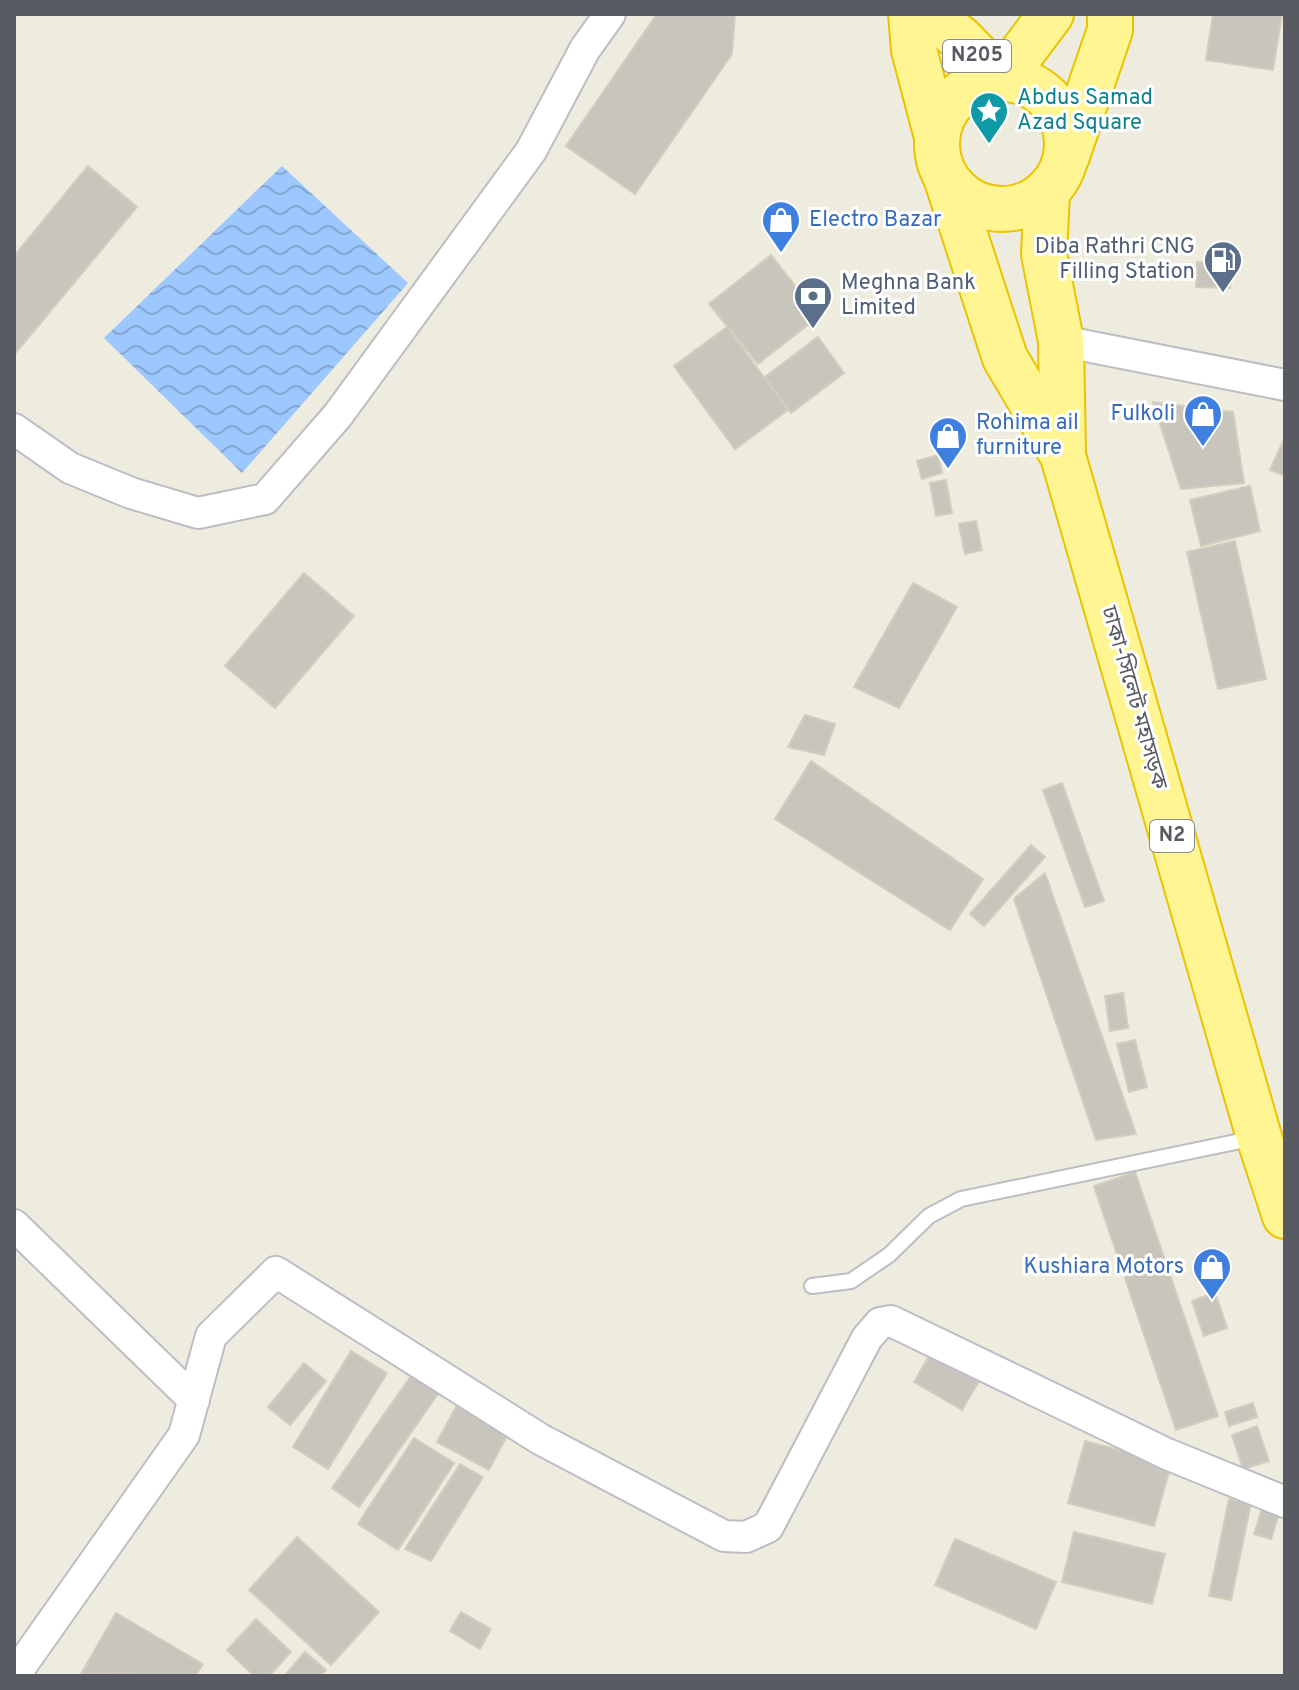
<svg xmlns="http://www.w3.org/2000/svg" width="1299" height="1690" font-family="Overpass,'Noto Sans Bengali',sans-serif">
<defs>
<pattern id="water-waves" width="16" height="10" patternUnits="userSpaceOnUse" patternTransform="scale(2)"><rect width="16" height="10" fill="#9dc7ff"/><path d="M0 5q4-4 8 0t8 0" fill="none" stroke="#83a5d2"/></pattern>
</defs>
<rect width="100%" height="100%" fill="#edecdf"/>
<path fill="url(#water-waves)" d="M282,166l126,117 -166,190 -138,-135z"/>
<g fill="#c8c6bc" stroke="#d2cebd" stroke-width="2">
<path d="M657,14h78l-3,40 -97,140 -69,-48z"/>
<path d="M1213,14h69l-9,56 -67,-10z"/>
<path d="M88,166l49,41 -123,148v-99z"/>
<path d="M771,255l48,61 -61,48 -49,-60z"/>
<path d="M1197,262l35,2 -2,24 -34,-1z"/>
<path d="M727,327l61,83 -53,39 -61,-83z"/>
<path d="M818,337l26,36 -53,40 -26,-36z"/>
<path d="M1153,402l80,10 11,71 -63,6z"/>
<path d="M1285,437v39l-15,-6z"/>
<path d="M938,455l4,18 -20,6 -5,-18z"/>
<path d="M946,480l6,33 -16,3 -6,-33z"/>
<path d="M1250,486l10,45 -59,15 -11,-46z"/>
<path d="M976,521l6,29 -17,4 -6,-30z"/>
<path d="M1235,541l31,138 -48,10 -31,-137z"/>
<path d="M304,573l50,43 -79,92 -50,-42z"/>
<path d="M913,583l44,24 -58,101 -45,-21z"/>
<path d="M805,715l30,9 -11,31 -36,-8z"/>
<path d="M811,761l172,118 -33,51 -175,-111z"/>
<path d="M1062,783l42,118 -19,6 -42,-117z"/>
<path d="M1031,845l14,12 -61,69 -14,-12z"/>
<path d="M1045,873l91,261 -40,6 -82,-241z"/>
<path d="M1123,993l5,35 -18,3 -5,-35z"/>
<path d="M1135,1040l12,47 -18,5 -12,-48z"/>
<path d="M1135,1172l83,244 -42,14 -82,-244z"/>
<path d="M1215,1292l12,36 -23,8 -12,-35z"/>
<path d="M351,1351l36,22 -59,96 -35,-22z"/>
<path d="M932,1351l48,28 -18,31 -48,-28z"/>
<path d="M304,1363l22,18 -36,44 -22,-18z"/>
<path d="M414,1372l26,19 -81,116 -27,-19z"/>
<path d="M1253,1403l4,14 -28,9 -4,-14z"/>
<path d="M457,1405l52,27 -20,38 -52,-28z"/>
<path d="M1257,1426l12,35 -26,8 -11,-34z"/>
<path d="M414,1438l40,25 -56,87 -40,-26z"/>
<path d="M1085,1441l86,23 -17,62 -86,-23z"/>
<path d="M460,1464l23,13 -52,84 -26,-12z"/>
<path d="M1229,1499l22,4 -20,97 -22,-4z"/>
<path d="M1262,1509l17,5 -8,25 -17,-5z"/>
<path d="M1074,1532l91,22 -13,50 -90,-22z"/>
<path d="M297,1537l82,75 -48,53 -82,-75z"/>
<path d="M955,1539l101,43 -20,47 -101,-44z"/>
<path d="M461,1612l30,17 -11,20 -30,-18z"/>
<path d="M116,1613l87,51 -8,12 -114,-2z"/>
<path d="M256,1619l35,33 -22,24h-15l-27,-26z"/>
<path d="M305,1652l21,18 -6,6h-36z"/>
</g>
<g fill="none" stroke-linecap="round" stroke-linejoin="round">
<g stroke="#bdbec5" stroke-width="18">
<path id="service" d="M812,1286l39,-5 38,-26 40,-39 32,-17 294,-61"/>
</g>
<g stroke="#bdbec5" stroke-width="34">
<g id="minor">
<path d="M1061,341l224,44"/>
<path d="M14,429l56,39 61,25 67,20 67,-14 73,-84 193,-264 54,-102 25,-35"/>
<path d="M14,1225l180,175"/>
<path d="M14,1676l170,-241 27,-99 65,-64 264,167 184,97 22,1 22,-10 99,-189 13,-15 11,-2 276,133 118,48"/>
</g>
</g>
<g stroke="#ecc300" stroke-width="48">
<g id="trunk">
<path d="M911,14l3,36 23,87"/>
<path d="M929,14l32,25 38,39 22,-24 30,-40"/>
<circle cx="1002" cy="144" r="65"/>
<path d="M1067,156l43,-126v-16"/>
<path d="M946,177l59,181 58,98 196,681 26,79"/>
<path d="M1047,191l-3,63 17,87 2,113"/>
</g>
</g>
<use href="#service" stroke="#fff" stroke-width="14"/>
<use href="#minor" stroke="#fff" stroke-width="30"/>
<use href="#trunk" stroke="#fff693" stroke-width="44"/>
</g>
<defs>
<g id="sight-pin" transform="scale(2)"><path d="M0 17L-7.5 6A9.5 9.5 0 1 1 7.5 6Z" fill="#0f9aa8" stroke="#fff"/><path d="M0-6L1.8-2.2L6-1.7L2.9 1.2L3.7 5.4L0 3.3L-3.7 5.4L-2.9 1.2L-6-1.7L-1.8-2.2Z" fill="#fff"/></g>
<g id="shop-pin" transform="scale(2)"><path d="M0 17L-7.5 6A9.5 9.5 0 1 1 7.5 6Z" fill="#3f7fe0" stroke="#fff"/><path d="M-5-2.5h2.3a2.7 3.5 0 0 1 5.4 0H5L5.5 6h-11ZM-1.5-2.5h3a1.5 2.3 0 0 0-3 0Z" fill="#fff"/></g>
<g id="fuel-pin" transform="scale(2)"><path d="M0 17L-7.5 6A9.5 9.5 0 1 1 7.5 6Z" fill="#5c6f8a" stroke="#fff"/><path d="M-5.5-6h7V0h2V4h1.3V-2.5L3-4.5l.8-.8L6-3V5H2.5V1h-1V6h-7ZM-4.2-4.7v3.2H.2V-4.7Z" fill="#fff"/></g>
<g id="bank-pin" transform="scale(2)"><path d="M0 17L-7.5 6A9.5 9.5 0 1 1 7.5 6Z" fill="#5c6f8a" stroke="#fff"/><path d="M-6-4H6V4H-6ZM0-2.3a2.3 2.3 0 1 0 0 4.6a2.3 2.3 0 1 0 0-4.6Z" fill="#fff"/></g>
</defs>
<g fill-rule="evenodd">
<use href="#sight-pin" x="989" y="111"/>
<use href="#shop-pin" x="781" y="220"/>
<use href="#fuel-pin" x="1223" y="260"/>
<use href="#bank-pin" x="813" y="296"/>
<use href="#shop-pin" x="1203" y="414"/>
<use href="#shop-pin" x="948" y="436"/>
<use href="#shop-pin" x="1212" y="1267"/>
</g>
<g text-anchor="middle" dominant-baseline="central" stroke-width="6" stroke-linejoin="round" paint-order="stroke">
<g fill="#fff" stroke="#8a8c91" stroke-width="2">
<rect x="943" y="40" width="68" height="32" rx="6"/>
<rect x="1150" y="820" width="44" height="32" rx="6"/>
</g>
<g font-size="20" font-weight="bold" fill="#585b62">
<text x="977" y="56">N205</text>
<text x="1172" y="836">N2</text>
</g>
<g font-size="22" fill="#0d838f" stroke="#fff" text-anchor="start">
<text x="1017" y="98">Abdus Samad<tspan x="1017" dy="25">Azad Square</tspan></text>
</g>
<g font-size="22" fill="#366cbe" stroke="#fff" text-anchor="start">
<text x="809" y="220">Electro Bazar</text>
<text x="1175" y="414" text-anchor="end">Fulkoli</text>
<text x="976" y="423">Rohima ail<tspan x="976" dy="25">furniture</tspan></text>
<text x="1184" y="1267" text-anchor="end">Kushiara Motors</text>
</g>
<g font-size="22" fill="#4e5e75" stroke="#fff" text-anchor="end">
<text x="1195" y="247">Diba Rathri CNG<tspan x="1195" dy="25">Filling Station</tspan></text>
<text x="841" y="283" text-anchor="start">Meghna Bank<tspan x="841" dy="25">Limited</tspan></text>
</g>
<g font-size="22" fill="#585b62" stroke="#fff">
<text transform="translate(1133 698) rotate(74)">ঢাকা-সিলেট মহাসড়ক</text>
</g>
</g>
<rect width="1299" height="1690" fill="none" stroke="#585b62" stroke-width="32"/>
</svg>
